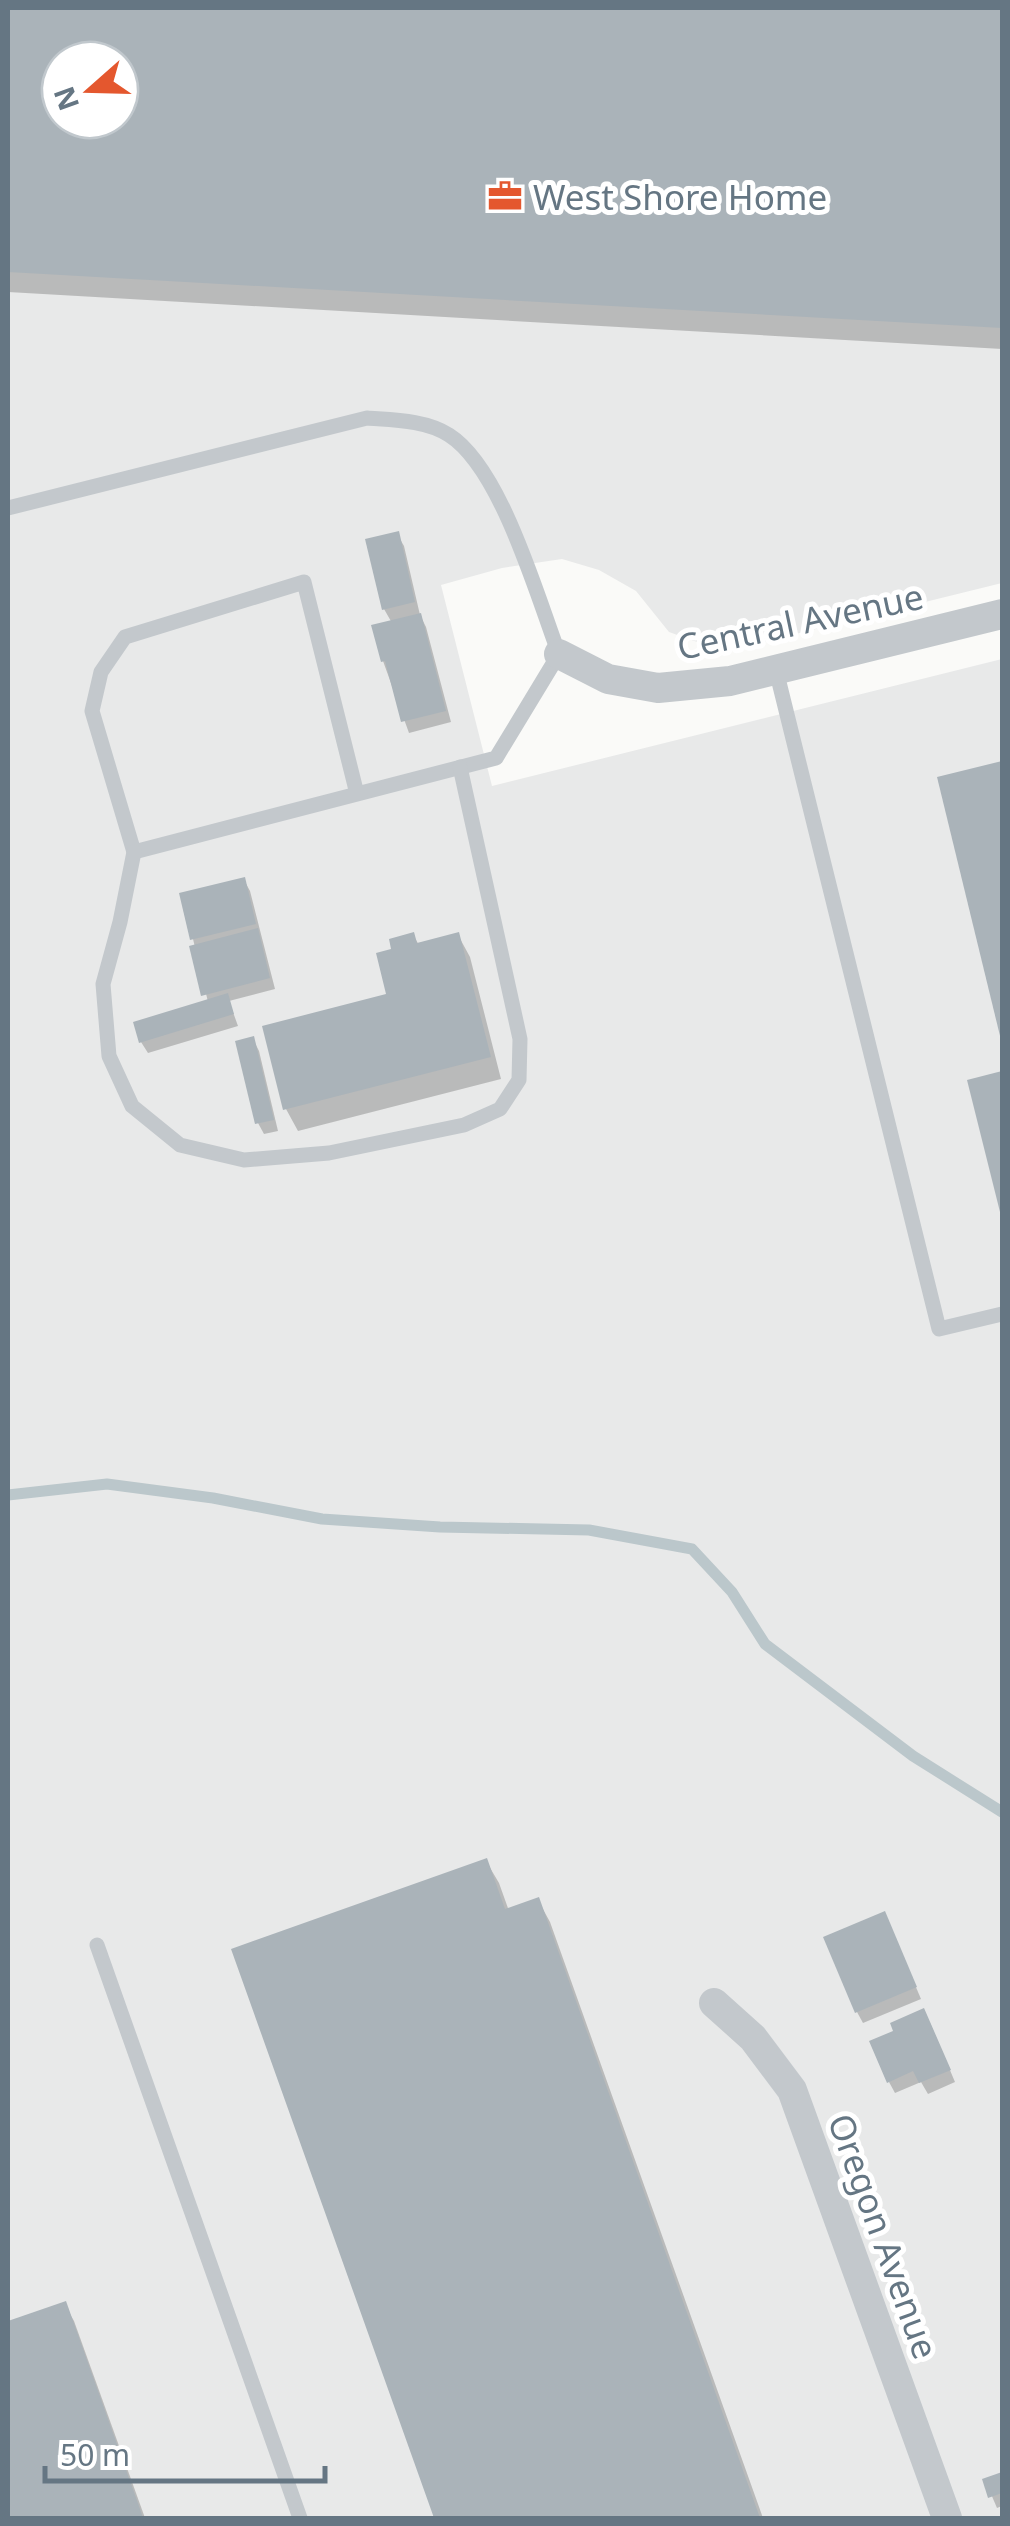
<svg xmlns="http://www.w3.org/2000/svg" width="1010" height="2526" font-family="'Noto Sans',sans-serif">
<rect width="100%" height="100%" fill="#fafaf8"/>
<path fill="#e8e9e9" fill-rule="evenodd" d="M8,8h994v575l-247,61 -38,5 -48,-17 -33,-41 -37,-21 -37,-11 -60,9 -61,17 51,201 510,-127v1859h-994zM60,60h60v60h-60z"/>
<g fill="#0003" fill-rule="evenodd">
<path d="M8,8h994v341l-994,-57zM60,60h60v60h-60z"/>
<path d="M397,534l7,12 16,69 6,12 25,95 -42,11 -26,-72 9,-38 -8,-14z"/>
<path d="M1002,763v271l-62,-255z"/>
<path d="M244,880l6,11 25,98 -46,12 9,25 -90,27 -7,-11 67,-40 -15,-63z"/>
<path d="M413,935l6,10 39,-10 12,22 31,122 -203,52 -12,-22 103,-113 5,-45z"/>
<path d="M253,1039l6,12 19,80 -14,3 -6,-11z"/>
<path d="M1002,1074v138l-32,-130z"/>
<path d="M486,1861l13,22 10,28 29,-11 12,22 213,596h-326l-203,-567z"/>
<path d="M890,1926l31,73 -58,24 -6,-11z"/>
<path d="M930,2023l25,59 -27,12 -7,-12 -26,11 -6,-11z"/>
<path d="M64,2304l10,17 71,197h-137v-194z"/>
<path d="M1002,2475v31l-5,2 -12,-28z"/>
</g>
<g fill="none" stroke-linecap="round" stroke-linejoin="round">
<path stroke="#bbc7cb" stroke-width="11" d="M8,1495l99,-11 106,14 109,21 118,8 149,3 103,19 40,43 33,52 148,112 89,56"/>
</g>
<g fill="#aab3b9" fill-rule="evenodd">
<path d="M8,8h994v320l-994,-56zM60,60h60v60h-60z"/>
<path d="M399,531l16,71 -33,8 -17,-71z"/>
<path d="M421,613l25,98 -45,11 -16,-61 -4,1 -10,-37z"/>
<path d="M1002,761v278l-1,1 -64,-263z"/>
<path d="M245,877l11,47 -66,16 -11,-47z"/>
<path d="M258,928l12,50 -69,18 -12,-50z"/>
<path d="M414,932l3,11 42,-11 32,125 -208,53 -21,-84 124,-32 -10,-41 15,-4 -2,-10z"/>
<path d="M228,993l6,21 -95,29 -6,-21z"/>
<path d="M254,1036l20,84 -19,4 -20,-83z"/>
<path d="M1002,1071v145h-1l-34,-136z"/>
<path d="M487,1858l18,51 34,-12 221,621h-326l-203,-569z"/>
<path d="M885,1911l32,76 -62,26 -32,-76z"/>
<path d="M924,2008l27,62 -32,13 -6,-12 -26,12 -18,-42 24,-10 -3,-8z"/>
<path d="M66,2301l74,208 3,9h-135v-197z"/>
<path d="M1002,2472v21l-14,5 -6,-19z"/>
</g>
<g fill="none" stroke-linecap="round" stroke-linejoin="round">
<g stroke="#c3c8cc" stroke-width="15">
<path d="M8,508l359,-90c26,2 59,2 82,17 52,33 88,161 110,219l-63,104 -362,94 -42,-141 9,-39 24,-35 179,-55 53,212"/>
<path d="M776,670l163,659 63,-15"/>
<path d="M134,852l-14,70 -17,62 6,72 23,50 48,39 64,15 85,-7 135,-28 36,-16 19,-29 1,-41 -60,-272"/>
<path d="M97,1945l203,573"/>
</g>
<g stroke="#c3c8cc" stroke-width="30">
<path d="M559,654l49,25 50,9 72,-7 272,-67"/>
<path d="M714,2003l39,35 39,52 155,428"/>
</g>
</g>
<defs>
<g id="office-bare" transform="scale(2.7)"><path d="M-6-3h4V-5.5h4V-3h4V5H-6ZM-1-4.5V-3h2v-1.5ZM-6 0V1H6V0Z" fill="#e4572e" stroke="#fff" stroke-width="2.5" paint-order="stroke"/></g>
</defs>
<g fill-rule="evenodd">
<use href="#office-bare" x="505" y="196"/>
</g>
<g text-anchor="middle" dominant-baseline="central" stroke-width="10" stroke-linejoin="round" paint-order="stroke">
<g font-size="35" fill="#657683" stroke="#fff" text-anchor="start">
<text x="533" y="196">West Shore Home</text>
</g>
<g font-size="35" fill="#657683" stroke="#fff">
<text transform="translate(800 621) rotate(-12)">Central Avenue</text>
<text transform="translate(884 2236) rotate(70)">Oregon Avenue</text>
</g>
</g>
<rect width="1010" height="2526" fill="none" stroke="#657683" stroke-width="20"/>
<g transform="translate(90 90) rotate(250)"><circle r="48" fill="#ffffff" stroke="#c1c8cd" stroke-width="2.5"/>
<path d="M0-8L18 38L0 25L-18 38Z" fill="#e4572e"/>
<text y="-15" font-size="28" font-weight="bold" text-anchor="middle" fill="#657683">N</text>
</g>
<path d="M45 2466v15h280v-15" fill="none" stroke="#657683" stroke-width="5"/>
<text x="60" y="2466" font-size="30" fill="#657683" stroke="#ffffff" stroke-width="8" paint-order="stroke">50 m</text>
</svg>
